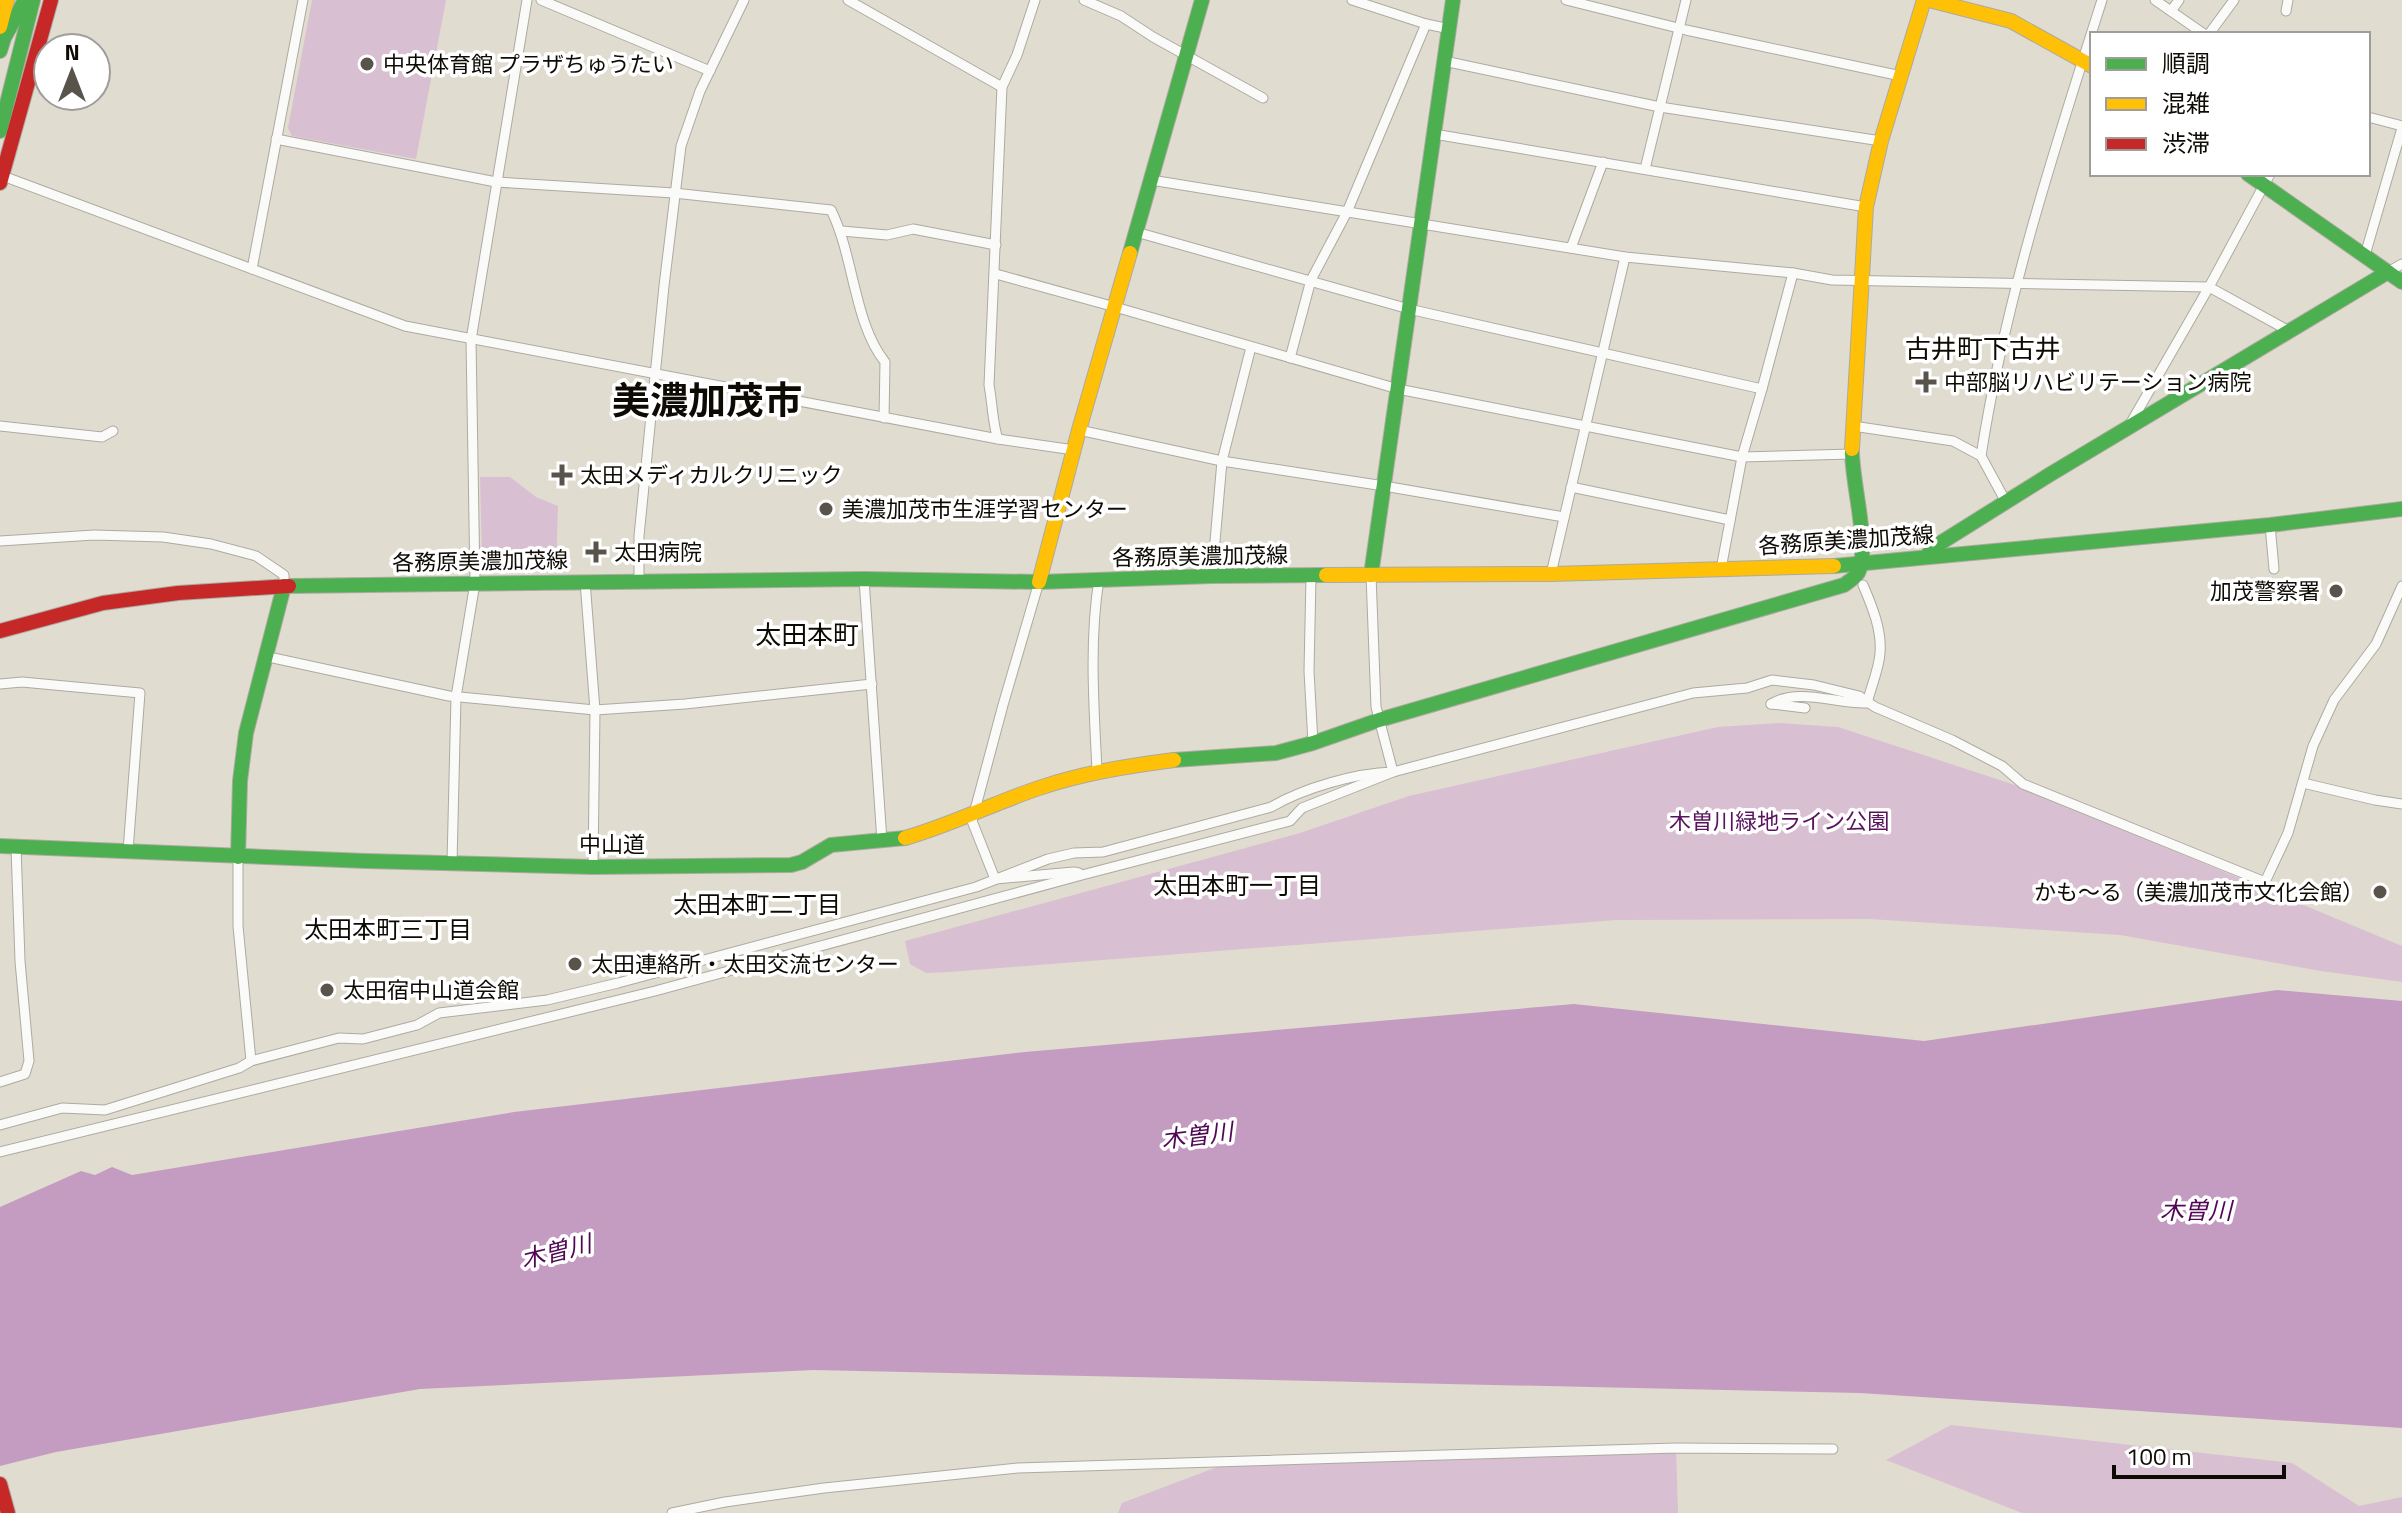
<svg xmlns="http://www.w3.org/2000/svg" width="2402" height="1513" font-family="'Titillium Web','Noto Sans JP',sans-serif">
<rect width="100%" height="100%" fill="#e1dcd0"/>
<g fill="#d8bfd1">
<path d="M312,0h134l-30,159 -124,-23 -4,-8z"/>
<path d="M480,477h30l26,20 22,9 -2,64h-63l-11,-14z"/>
<path d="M1779,723l59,4 180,59 384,160v36l-81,-11 -201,-36 -250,-16 -254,1 -667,52 -23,1 -16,-9 -5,-23 395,-108 109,-37 309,-69z"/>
<path d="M1951,1425l341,38 67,43 43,-9v16h-380l-136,-53z"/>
<path d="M1631,1446l45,2 2,65h-560l4,-10 111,-42 226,-11z"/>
</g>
<path fill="#c59cc1" d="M2277,990l125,11v427l-542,-35 -1047,-23 -393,19 -364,63 -56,14v-259l81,-36 14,4 17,-8 20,8 382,-63 511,-60 549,-48 350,37z"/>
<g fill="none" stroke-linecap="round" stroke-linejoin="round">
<g stroke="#adaaa1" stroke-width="11">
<g id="street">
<path d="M541,0l169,71"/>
<path d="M848,0l154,87"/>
<path d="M1084,0l37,16 32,21 110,61"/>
<path d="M1352,0l74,24 24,5"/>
<path d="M1566,0l120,30 215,46"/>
<path d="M2155,0l49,34"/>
<path d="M2171,11l8,-11"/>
<path d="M2286,11l2,-11"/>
<path d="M2209,34l25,-34"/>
<path d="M1444,61l216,46 221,34"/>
<path d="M2368,117l34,9"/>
<path d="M1434,134l432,73"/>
<path d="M276,139l220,43 178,11 157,17c23,46 23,114 54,152l-1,56"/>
<path d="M1645,169l41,-169"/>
<path d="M0,175l405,151 593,113 76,11"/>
<path d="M1151,180l474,77 168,16 39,7 377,7 82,45"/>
<path d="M842,231l45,4 26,-6 83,16"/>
<path d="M1136,232l273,77 353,80"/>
<path d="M1571,248l32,-86"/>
<path d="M2365,255l37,-127"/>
<path d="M252,269l51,-269"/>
<path d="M2388,272l14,-8"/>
<path d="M996,274l119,33 283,82 344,68 110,-3"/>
<path d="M1290,358l21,-78 36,-68 79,-188"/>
<path d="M0,426l102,11 11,-6"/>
<path d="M1853,426l100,15 28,15 25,46"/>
<path d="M2129,426l80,-139 61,-113"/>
<path d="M1079,430l143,31 162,25 180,31"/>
<path d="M998,439c-5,-12 -6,-39 -9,-54l13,-298 15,-32 18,-55"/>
<path d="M1981,456c24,-156 73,-306 121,-456"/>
<path d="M1571,487l159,33"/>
<path d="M2270,525l4,44"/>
<path d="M0,541l94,-6 69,2 48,7 45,12 28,19v11"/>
<path d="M1721,569l21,-112 20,-68 31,-116"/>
<path d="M1551,574l74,-317"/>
<path d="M1212,576l10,-115 29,-114"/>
<path d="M1311,577l-2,94 4,72"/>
<path d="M864,579l18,262"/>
<path d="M585,581l10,129 -2,157"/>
<path d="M639,582v-46l25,-250 17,-140 19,-55 44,-91"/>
<path d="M1039,582l-36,123 -31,116 23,58 79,-7 5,1"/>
<path d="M264,656l185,40 146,14 90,-6 187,-20"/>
<path d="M0,684l22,-2 118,11 -12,158"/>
<path d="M1771,704c27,-17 65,0 96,-1 4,-16 12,-34 13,-50 2,-23 -8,-47 -17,-68"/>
<path d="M1771,704l34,4"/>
<path d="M1097,771c-3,-64 -8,-129 2,-192"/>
<path d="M2303,783l72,17 27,4"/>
<path d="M238,857v69l13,135"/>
<path d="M452,863l4,-166 19,-114 -4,-243 56,-340"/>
<path d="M0,1082l25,-8 4,-13 -9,-100 -4,-114"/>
<path d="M0,1125l62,-17 43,2 134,-42 12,-7 88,-23 24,1 54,-14 22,-12 108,-13 71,-17 358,-96 72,-28 26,-6 29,-1 168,-45c33,-19 84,-34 122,-35l300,-79 54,-5 25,-8 42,5 45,11 16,11 77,33 50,26 21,18 242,98 23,-49 25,-87 21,-46 42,-56 26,-58"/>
<path d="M0,1152l655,-161 427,-116 208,-54 12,-13 91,-36 -17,-65 -5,-132"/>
<path d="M672,1513l53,-11 99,-14 194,-20 658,-20 157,1"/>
</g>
</g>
<g stroke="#adaaa1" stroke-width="16">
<g id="fast">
<path d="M0,51l4,-13 21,-38"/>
<path d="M0,131l33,-131"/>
<path d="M2248,174l154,108"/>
<path d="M1130,253l72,-253"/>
<path d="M1926,557l8,-10 115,-72 339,-203"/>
<path d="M1834,566l436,-41 132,-16"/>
<path d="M1371,575l82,-575"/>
<path d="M289,586l575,-7 175,3 173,-6 114,-1"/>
<path d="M1174,760l102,-7 37,-10 66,-23 465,-135c5,-4 11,-7 14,-12 13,-25 -7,-93 -6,-124"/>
<path d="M0,846l366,15 227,6 198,-2 11,-3 29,-17 74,-7"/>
<path d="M238,857l2,-76 6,-48 38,-147"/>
</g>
</g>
<g stroke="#adaaa1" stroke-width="16">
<g id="slow">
<path d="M1929,0l82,21 81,45"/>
<path d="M0,27l7,-27"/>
<path d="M1852,449l14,-242 15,-66 43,-141"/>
<path d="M1326,575l225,-1 283,-8"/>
<path d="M1039,582l40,-152 51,-177"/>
<path d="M905,838c46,-13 89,-35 134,-50 44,-15 89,-22 135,-28"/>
</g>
</g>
<g stroke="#adaaa1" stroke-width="16">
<g id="jam">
<path d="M0,183l51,-183"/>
<path d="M0,631l103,-28 75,-10 111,-7"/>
<path d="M0,1484l8,29"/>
</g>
</g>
<use href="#street" stroke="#fafaf8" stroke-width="9"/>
<use href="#fast" stroke="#4caf50" stroke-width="14"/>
<use href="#slow" stroke="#ffc107" stroke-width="14"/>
<use href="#jam" stroke="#c62828" stroke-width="14"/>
</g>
<g fill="#58544c" stroke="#fff" stroke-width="3">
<circle cx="367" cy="64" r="8"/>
<path d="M1922 370h8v8h8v8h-8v8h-8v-8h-8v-8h8z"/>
<path d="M558 463h8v8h8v8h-8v8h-8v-8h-8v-8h8z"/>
<circle cx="826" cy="509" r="8"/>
<path d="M592 540h8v8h8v8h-8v8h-8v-8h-8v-8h8z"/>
<circle cx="2336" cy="591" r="8"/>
<circle cx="2380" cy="892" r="8"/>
<circle cx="575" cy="964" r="8"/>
<circle cx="327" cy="990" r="8"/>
</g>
<g text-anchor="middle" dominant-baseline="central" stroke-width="7" stroke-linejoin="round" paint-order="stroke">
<g font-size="22" fill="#0e0b05" stroke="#fff" text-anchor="start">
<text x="383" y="64">中央体育館 プラザちゅうたい</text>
<text x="1944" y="382">中部脳リハビリテーション病院</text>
<text x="580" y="475">太田メディカルクリニック</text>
<text x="842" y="509">美濃加茂市生涯学習センター</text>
<text x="614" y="552">太田病院</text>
<text x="2320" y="591" text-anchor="end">加茂警察署</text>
<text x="2364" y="892" text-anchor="end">かも～る（美濃加茂市文化会館）</text>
<text x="591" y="964">太田連絡所・太田交流センター</text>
<text x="343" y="990">太田宿中山道会館</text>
</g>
<g font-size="22" fill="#0e0b05" stroke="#fff">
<text transform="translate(1846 540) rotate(-4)">各務原美濃加茂線</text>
<text transform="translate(1200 556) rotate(-1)">各務原美濃加茂線</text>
<text transform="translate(480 561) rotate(-1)">各務原美濃加茂線</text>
<text x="612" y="844">中山道</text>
</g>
<g font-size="22" fill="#59135d" stroke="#fff">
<text x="1779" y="821">木曽川緑地ライン公園</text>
</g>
<g font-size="24" fill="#0e0b05" stroke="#fff">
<text x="1237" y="885">太田本町一丁目</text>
<text x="757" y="904">太田本町二丁目</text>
<text x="388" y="929">太田本町三丁目</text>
</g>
<g font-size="24" font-style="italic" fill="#500654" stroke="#fff">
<text transform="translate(1197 1135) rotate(-7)">木曽川</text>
<text x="2196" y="1210">木曽川</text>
<text transform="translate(556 1251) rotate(-14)">木曽川</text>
</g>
<g font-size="26" fill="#0e0b05" stroke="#fff">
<text x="1983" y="348">古井町下古井</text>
<text x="807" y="634">太田本町</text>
</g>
<g font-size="38" font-weight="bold" fill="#0e0b05" stroke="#fff">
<text x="707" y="400">美濃加茂市</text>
</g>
</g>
<rect x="2090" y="32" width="280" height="144" fill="#ffffff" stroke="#9f9d9b" stroke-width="2"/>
<rect x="2106" y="58" width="40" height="12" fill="#4caf50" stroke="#9f9d9b" stroke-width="2"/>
<text x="2162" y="72" font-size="24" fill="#0e0b05">順調</text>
<rect x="2106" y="98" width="40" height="12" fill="#ffc107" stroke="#9f9d9b" stroke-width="2"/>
<text x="2162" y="112" font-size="24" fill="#0e0b05">混雑</text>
<rect x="2106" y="138" width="40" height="12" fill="#c62828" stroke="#9f9d9b" stroke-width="2"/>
<text x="2162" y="152" font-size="24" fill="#0e0b05">渋滞</text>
<g transform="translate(72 72)"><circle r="38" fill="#ffffff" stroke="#9f9d9b" stroke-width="2"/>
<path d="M0-6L14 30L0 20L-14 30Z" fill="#58544c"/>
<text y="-12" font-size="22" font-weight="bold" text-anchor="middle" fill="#0e0b05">N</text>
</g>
<path d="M2114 1465v12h170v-12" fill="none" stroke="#0e0b05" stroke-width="4"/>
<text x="2126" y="1465" font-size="24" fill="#0e0b05" stroke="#ffffff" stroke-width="6" paint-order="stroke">100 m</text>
</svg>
